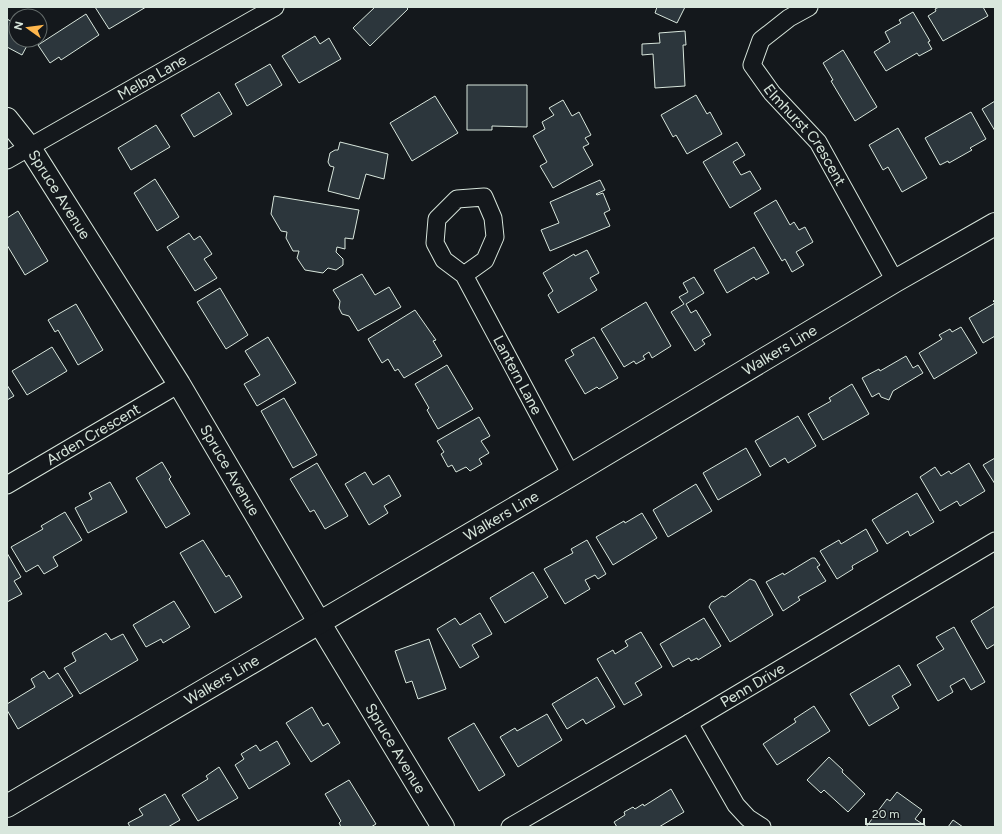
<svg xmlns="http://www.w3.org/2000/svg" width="1002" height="834" font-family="Figtree,sans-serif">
<rect width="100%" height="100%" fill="#14181c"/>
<g fill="#2c363c" stroke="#d8e6dc">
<path d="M95,7h51l-37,22z"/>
<path d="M375,7h31l2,2 -38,37 -17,-18z"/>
<path d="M657,7h28l-8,16 -22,-10z"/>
<path d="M939,7h44l5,9 -45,25 -15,-25 8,-5 -1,-2z"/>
<path d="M913,12l17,29 -2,1 4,7 -13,7 -2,-3 -31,18 -12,-19 16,-10 -5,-10 16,-9 -2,-3z"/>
<path d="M86,14l13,21 -38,25 -2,-3 -9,6 -12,-18z"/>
<path d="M7,19l9,5v16h14l-8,15 -15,-8z"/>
<path d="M685,31l1,14h-3l2,41 -30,2 -2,-34 -11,1v-11l18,-1 -1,-10z"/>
<path d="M315,36l5,8 9,-6 12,21 -42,24 -17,-27z"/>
<path d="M843,50l34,57 -22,14 -24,-40 2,-1 -10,-17z"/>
<path d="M270,64l12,21 -35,21 -12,-22z"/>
<path d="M467,85h60v42l-35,-1v4h-25z"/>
<path d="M219,92l13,22 -38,23 -13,-22z"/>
<path d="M696,95l11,19 3,-2 12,22 -35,20 -11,-19 -3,2 -12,-22z"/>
<path d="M435,96l23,37 -46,28 -22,-38z"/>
<path d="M563,100l9,16 7,-4 12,23 -6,3 4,6 -6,3 10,18 -40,23 -13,-22 7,-4 -14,-26 12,-7 -3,-7 12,-7 -5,-7z"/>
<path d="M995,101v30l-13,-22z"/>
<path d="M971,112l15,27 -16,9 2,2 -23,13 -1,-2 -8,4 -15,-27z"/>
<path d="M156,125l14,22 -39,23 -13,-22z"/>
<path d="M898,128l29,50 -25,14 -14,-25 -5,3 -14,-25z"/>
<path d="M340,142l48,12 -4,25 -18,-5 -7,25 -31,-8 6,-24 -4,-1 -2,-4 2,-9 5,-3h3z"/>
<path d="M737,142l8,13 -12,7 8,13 9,-4 11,18 -31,19 -27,-46z"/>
<path d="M155,179l24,38 -22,14 -23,-38z"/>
<path d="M600,180l5,10 -9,4 1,1 6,-2 7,17 -6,3 6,13 -60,25 -9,-21 18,-7 -9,-21z"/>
<path d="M274,196l85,14 -6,29 -8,-1v11l-8,-2 -1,5 7,7v6l-7,5 -8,-2 -5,5 -18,-3 -8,-12 2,-7h-6l-7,-13 1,-6 -6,-1 -10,-17z"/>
<path d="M776,200l14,25 4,-3 5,8 6,-3 8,15 -17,10 8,13 -12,7 -7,-13 -3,2 -28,-48z"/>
<path d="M18,211l30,50 -23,14 -18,-30v-27z"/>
<path d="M189,233l5,7 6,-4 12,18 -8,5 13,19 -22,13 -28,-44z"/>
<path d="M754,247l15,26 -13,7 -2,-3 -27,16 -13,-23z"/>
<path d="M587,250l12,23 -9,5 7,12 -39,23 -10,-18 5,-4 -10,-18 31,-19 1,2z"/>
<path d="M362,274l13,21 14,-8 12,20 -43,24 -9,-15 -7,-2 -3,-6 1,-7 -7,-11z"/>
<path d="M694,277l10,16 -18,11 5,9 5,-3 15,25 -9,5 3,4 -10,7 -24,-39 13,-8 -5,-7 9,-5 -5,-9z"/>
<path d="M220,288l28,47 -22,14 -29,-47z"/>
<path d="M995,300v36l-12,7 -14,-25 26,-15 -2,-2z"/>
<path d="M646,302l25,44 -19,12 -3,-6 -6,4 2,3 -9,5 -2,-3 -10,6 -23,-38z"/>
<path d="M76,304l27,46 -25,15 -20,-35 -3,2 -7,-12z"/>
<path d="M415,310l21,30 -3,1 9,15 -38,22 -6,-9 -3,2 -7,-12 -6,4 -14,-24z"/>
<path d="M961,327l16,26 -43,26 -15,-26 23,-14 -3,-4 11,-6 2,3z"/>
<path d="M268,337l28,46 -39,23 -13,-22 16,-9 -15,-24z"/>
<path d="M594,337l24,41 -19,11 -2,-2 -12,7 -20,-34 9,-5 -3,-5z"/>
<path d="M52,347l15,24 -40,24 -15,-24z"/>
<path d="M906,356l7,12 5,-3 5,8 -30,18 -4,9 -8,-3 -2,-4 -7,4 -10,-19 17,-9 1,2z"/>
<path d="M447,365l26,44 -35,20 -11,-19 2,-2 -14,-24z"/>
<path d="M852,384l17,30 -46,26 -15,-26 23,-13 -2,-3z"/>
<path d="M7,385l7,11 -7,4z"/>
<path d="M284,398l33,57 -24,13 -32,-57z"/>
<path d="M798,416l18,30 -28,17 -3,-5 -15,9 -15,-26z"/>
<path d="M479,417l11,19 -9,5 8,12 -10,6 3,5 -12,7 -4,-4 -10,5 -4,-7 -4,2 -7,-13 3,-2 -7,-11z"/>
<path d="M746,448l15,27 -43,25 -15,-27z"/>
<path d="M995,458v26l-12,-19z"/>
<path d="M162,462l9,15 -2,2 21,35 -24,14 -30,-50z"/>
<path d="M317,463l31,53 -23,13 -11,-19 -4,2 -20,-33z"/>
<path d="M969,463l16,28 -25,15 -3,-5 -17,10 -20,-34 15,-10 6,9 8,-5 2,3z"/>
<path d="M365,472l8,13 16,-10 12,21 -17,10 4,7 -19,12 -24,-41z"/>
<path d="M110,482l17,30 -39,21 -13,-25 17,-9 -3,-6z"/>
<path d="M696,484l16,27 -44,26 -15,-27z"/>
<path d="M917,493l17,29 -24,14 -2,-5 -21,13 -15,-24z"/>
<path d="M65,512l17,28 -29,17 5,9 -14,8 -6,-9 -12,7 -15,-25 32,-18 -2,-3z"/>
<path d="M642,513l15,25 -44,27 -17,-28 28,-16 1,2z"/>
<path d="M866,529l12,22 -26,15 1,3 -16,10 -17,-28 19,-11 2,4z"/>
<path d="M203,540l23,37 3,-2 13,22 -27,16 -35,-60z"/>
<path d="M587,540l19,34 -8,5 -3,-4 -10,5 5,9 -25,15 -21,-35 29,-16 -2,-4z"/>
<path d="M7,553l14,24 -7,4 8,13 -15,8z"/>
<path d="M812,558h3l5,7 -3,2 9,14 -28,16 2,3 -17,11 -17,-29 17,-9 1,2z"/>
<path d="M533,572l15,25 -43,26 -15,-25z"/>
<path d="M750,579l5,2 18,34 -43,27 -21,-35 2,-4 11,-7 3,1z"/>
<path d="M174,601l16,26 -27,16 -2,-4 -15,8 -13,-22z"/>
<path d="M995,606v38l-8,5 -16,-28z"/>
<path d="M480,613l12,21 -20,11 7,12 -19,11 -23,-39 18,-11 5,7z"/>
<path d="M704,618l17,28 -23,14 -1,-2 -6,3 -2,-3 -16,9 -13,-23z"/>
<path d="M954,627l31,55 -14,8 -7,-12 -14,8 3,6 -15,9 -21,-36 27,-16 -8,-12z"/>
<path d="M641,632l21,35 -27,16 7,12 -18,10 -27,-46 16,-9 2,4 13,-8 -3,-5z"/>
<path d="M106,633l5,7 12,-6 15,26 -58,34 -16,-26 12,-7 -4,-8z"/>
<path d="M429,639l17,50 -28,10 -6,-18 -6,2 -11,-32z"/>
<path d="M899,665l12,20 -19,11 7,12 -30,18 -19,-32z"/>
<path d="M44,671l5,8 9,-6 15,23 -55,33 -11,-19v-6l28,-17 -4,-8z"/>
<path d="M597,677l18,30 -29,17 -3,-5 -16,10 -15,-25z"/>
<path d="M814,706l16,25 -53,34 -14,-21 33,-22 -2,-3z"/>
<path d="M312,707l11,19 5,-3 12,20 -29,19 -25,-39z"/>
<path d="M547,714l15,26 -44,27 -18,-30 15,-9 2,3z"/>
<path d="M474,723l31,52 -26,16 -31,-53z"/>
<path d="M277,741l13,23 -41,25 -14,-24 9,-6 -3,-5 15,-9 4,6z"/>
<path d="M829,757l14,13 -1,2 23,22 -17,18 -24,-22 -3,3 -14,-13z"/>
<path d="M219,767l19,31 -40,23 -16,-26 26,-16 -2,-3z"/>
<path d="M349,780l27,44 -5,3h-30l-2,-4 2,-2 -16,-27z"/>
<path d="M671,789l13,23 -25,15h-42l-3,-5 11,-7 -1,-3 9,-5 2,2 8,-5 1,2z"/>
<path d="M897,792l25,18 -7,9 12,8h-61l21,-28 3,2z"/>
<path d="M165,794l15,26 -12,7h-38l-2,-4 15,-8 -4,-6z"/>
<path d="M953,820l10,7h-15z"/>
</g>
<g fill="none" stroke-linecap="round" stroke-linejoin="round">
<g stroke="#d8e6dc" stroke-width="19">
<g id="minor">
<path id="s1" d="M809,7l-20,11 -28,22 -9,25 20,28 46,49 77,139"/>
<path id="s2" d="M7,160l268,-153"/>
<path id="s3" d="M464,275l21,-15 10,-23 -2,-19 -9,-21 -27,2 -20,20 -2,24 9,17 20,15 107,200"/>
<path id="s4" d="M7,485l172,-101"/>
<path d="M689,723l47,82 12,13 14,9"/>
<path id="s5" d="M510,827l179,-104 306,-182"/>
</g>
</g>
<g stroke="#d8e6dc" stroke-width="24">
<g id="tertiary">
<path id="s6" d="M7,119l23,29 149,236 140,238 124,205"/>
</g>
</g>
<g stroke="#d8e6dc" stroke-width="24">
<g id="secondary">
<path id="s7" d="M7,806l564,-331 324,-194 100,-57"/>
</g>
</g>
<use href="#minor" stroke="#14181c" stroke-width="17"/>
<use href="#tertiary" stroke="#14181c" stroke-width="22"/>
<use href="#secondary" stroke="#14181c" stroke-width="22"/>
</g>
<g text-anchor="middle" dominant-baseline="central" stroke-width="3" stroke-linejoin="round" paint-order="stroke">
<g font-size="15" fill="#d8e6dc" stroke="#14181c">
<text stroke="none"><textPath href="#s2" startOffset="167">Melba Lane</textPath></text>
<text stroke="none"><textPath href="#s1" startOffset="173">Elmhurst Crescent</textPath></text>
<text stroke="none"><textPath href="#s6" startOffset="92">Spruce Avenue</textPath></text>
<text stroke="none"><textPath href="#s7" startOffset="897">Walkers Line</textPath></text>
<text stroke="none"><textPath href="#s3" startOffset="330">Lantern Lane</textPath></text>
<text stroke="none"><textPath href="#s4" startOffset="100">Arden Crescent</textPath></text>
<text stroke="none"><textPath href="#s6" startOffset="416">Spruce Avenue</textPath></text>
<text stroke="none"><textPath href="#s7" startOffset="573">Walkers Line</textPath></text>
<text stroke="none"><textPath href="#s7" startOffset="249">Walkers Line</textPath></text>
<text stroke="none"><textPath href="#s5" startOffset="281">Penn Drive</textPath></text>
<text stroke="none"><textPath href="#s6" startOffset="740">Spruce Avenue</textPath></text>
</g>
</g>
<rect width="1002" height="834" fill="none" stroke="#d8e6dc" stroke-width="16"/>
<g transform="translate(28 28) rotate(284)"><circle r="19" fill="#14181c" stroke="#626a69"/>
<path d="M0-3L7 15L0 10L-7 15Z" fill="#ffb74d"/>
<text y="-6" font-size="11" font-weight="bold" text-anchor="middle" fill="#d8e6dc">N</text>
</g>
<path d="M866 818v6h58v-6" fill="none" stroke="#d8e6dc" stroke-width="2"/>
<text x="872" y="818" font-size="12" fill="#d8e6dc" stroke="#14181c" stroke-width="3" paint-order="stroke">20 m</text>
</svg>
